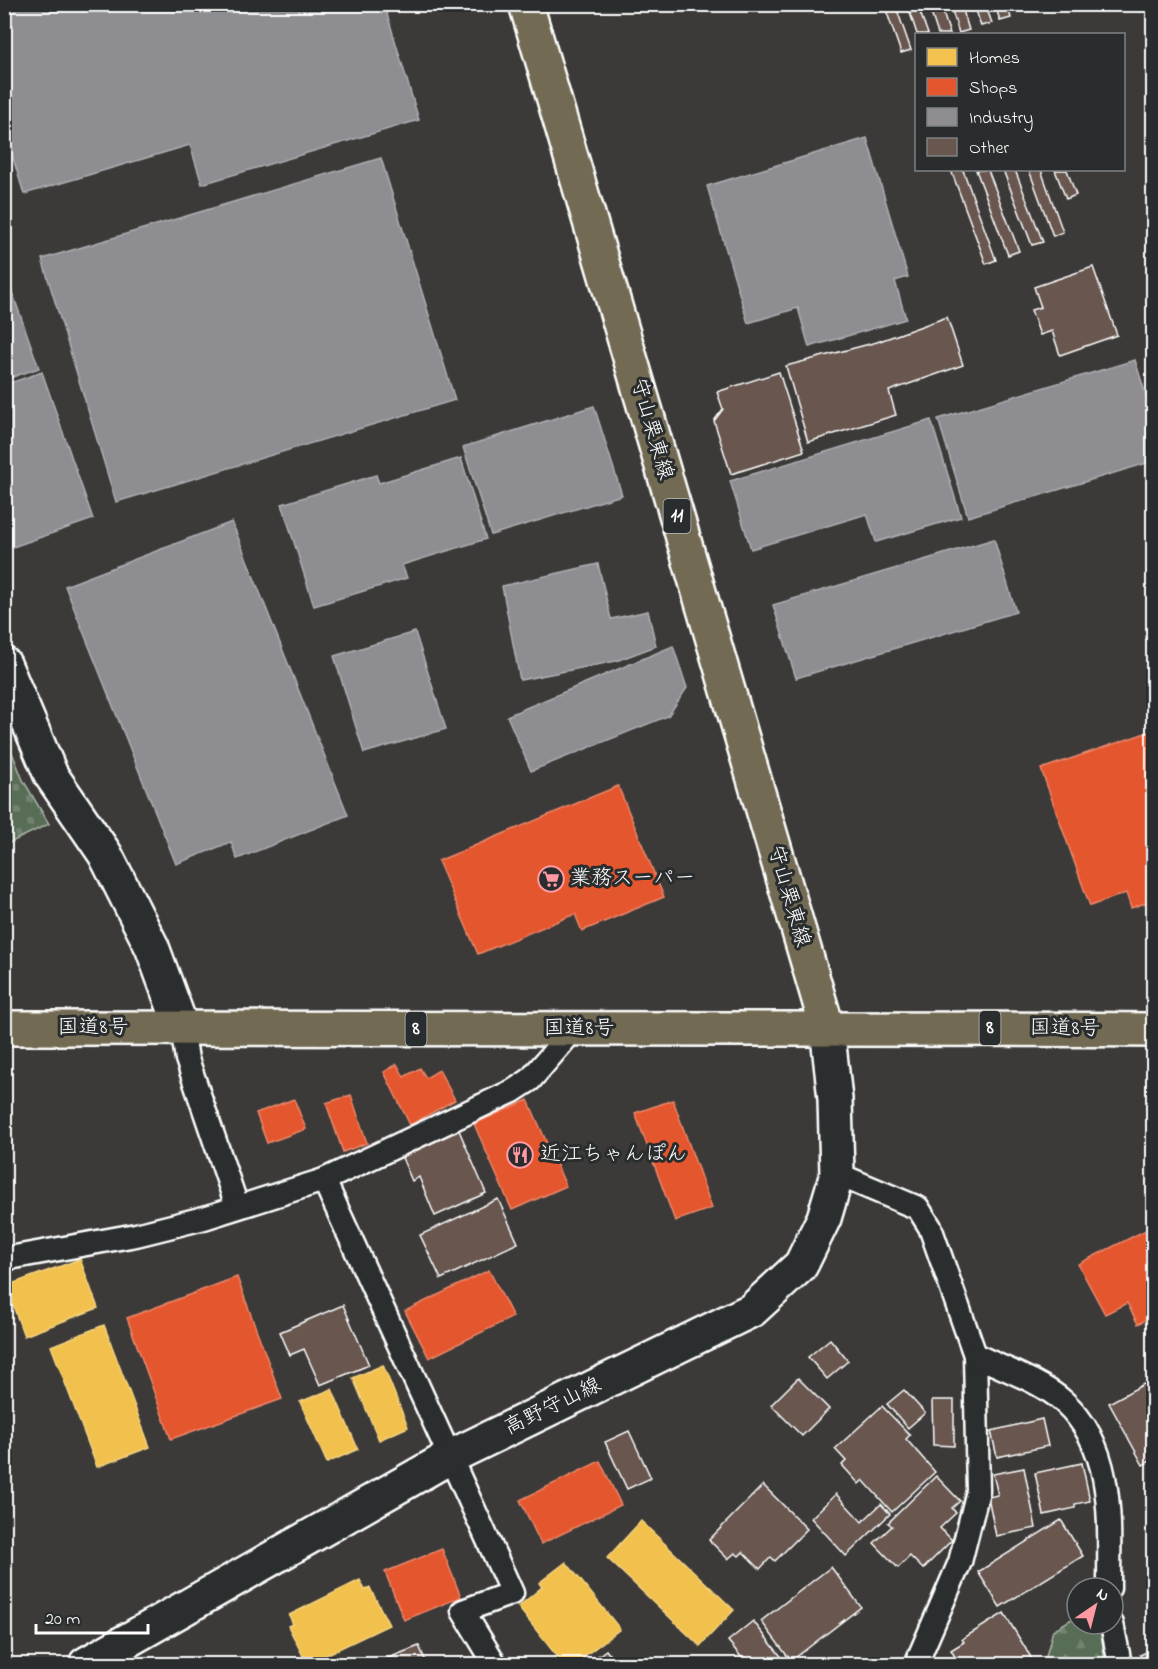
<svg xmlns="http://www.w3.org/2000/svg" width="1158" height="1669" font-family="'Indie Flower','Klee One',sans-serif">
<defs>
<pattern id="forest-firs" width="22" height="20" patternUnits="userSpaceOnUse" patternTransform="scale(1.5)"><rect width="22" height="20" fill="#596d57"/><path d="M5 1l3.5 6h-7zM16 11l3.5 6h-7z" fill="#728370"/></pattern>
<pattern id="cemetery-stones" width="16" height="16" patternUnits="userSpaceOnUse" patternTransform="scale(1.5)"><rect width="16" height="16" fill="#596d57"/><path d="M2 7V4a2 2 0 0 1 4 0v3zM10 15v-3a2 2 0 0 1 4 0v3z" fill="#728370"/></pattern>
</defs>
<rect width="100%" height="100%" fill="#3c3a38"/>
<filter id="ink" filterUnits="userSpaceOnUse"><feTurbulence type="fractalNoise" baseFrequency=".0167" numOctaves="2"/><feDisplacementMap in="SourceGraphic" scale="12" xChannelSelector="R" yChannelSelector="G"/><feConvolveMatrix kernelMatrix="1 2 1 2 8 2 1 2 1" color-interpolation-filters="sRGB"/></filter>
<g filter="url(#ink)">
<path fill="url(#forest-firs)" stroke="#acb6ab" stroke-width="1.5" d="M1077,1616v8h23l5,40h-61l9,-34z"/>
<path fill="url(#cemetery-stones)" stroke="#acb6ab" stroke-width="1.5" d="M5,735l18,45 26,44 -44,21z"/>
<g fill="#f2c14e" stroke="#f6d483" stroke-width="1.5">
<path d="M80,1259l18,49 -74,28 -18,-50z"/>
<path d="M104,1325l46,122 -53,20 -46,-121z"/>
<path d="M383,1365l25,62 -29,13 -26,-62z"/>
<path d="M332,1389l26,60 -31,14 -27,-61z"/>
<path d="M641,1521l93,89 -34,36 -93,-88z"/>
<path d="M566,1562l54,67 -46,35h-11l-45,-57 24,-20 -3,-4z"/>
<path d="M360,1580l5,10 5,-2 19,37 -82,39 -19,-38 5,-2 -4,-9z"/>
</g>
<g fill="#e4572e" stroke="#ec896d" stroke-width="1.5">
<path d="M1154,730v170l-23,8 -5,-15 -36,13 -49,-137z"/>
<path d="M618,786l46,111 -82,34 -7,-17 -97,40 -40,-93z"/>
<path d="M397,1064l7,13 16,-9 6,10 13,-8 16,30 -45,25 -26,-53z"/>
<path d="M351,1095l16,48 -24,9 -17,-49z"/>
<path d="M294,1099l12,30 -39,14 -11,-30z"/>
<path d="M528,1100l38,86 -54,24 -38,-86z"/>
<path d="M673,1100l39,108 -37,13 -40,-108z"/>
<path d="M1154,1226v90l-16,8 -11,-21 -22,11 -27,-50z"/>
<path d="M489,1270l24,47 -84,41 -24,-47z"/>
<path d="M237,1277l45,122 -111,40 -44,-121z"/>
<path d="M600,1461l21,44 -80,39 -21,-44z"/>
<path d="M442,1549l19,48 -57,23 -19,-48z"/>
</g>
<g fill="#8d8d92" stroke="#afafb3" stroke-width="1.5">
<path d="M4,4h380l35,116 -217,64 -12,-39 -166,49 -20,-65z"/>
<path d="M867,138l41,139 -13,4 11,38 -97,28 -11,-39 -50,15 -41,-137z"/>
<path d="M381,158l74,242 -339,102 -74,-243z"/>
<path d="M4,269l35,99 -35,12z"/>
<path d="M1135,360l19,61v40l-186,56 -30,-98z"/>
<path d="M42,372l51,147 -86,30 -3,-8v-156z"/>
<path d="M594,406l28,89 -131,40 -28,-88z"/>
<path d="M931,420l30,97 -85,25 -9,-28 -116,35 -21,-68z"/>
<path d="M461,458l25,81 -84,26 5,13 -93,28 -32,-102 94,-29 3,8z"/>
<path d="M232,522l116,293 -111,44 -6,-17 -55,22 -111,-278z"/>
<path d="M994,539l22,73 -220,66 -23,-73z"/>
<path d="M598,564l13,55 37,-8 8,35 -40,15 -96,19 -18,-94z"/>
<path d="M415,632l31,97 -82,24 -30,-97z"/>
<path d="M673,646l14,42 -19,28 -137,55 -24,-55z"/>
</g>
<g fill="#67574f" stroke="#fff" stroke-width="1.5">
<path d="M884,4h11l16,46 -10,3z"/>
<path d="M907,4h10l11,30h-11z"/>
<path d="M928,4h12l10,30h-12z"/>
<path d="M950,4h11l8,26 -10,3z"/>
<path d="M974,4h11l7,19 -11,3z"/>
<path d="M995,4h12l4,14 -11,3z"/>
<path d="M951,170h12l33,90 -10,4z"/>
<path d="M976,170h12l31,81 -11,4z"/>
<path d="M1003,170h12l28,72 -11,3z"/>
<path d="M1029,170h12l22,62 -10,4z"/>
<path d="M1055,170h12l9,25 -10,4z"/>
<path d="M1093,267l24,68 -57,20 -8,-24 -12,4 -9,-25 10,-3 -7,-20z"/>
<path d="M947,317l16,48 -74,26 7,24 -88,27 -22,-76 91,-24z"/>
<path d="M779,372l25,79 -73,23 -17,-53 9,-12 -6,-17z"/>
<path d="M458,1128l28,65 -51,23 -16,-39 -7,4 -12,-28z"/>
<path d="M498,1199l20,44 -77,36 -21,-44z"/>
<path d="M343,1305l26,60 -49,20 -16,-36 -14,6 -10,-23z"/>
<path d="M830,1339l18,22 -21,18 -19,-22z"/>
<path d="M798,1378l31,31 -27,27 -31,-31z"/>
<path d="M1153,1379l1,80 -11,6 -34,-62z"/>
<path d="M904,1390l21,23 -17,15 -21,-24z"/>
<path d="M932,1400h22v46l-21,-1z"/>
<path d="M882,1406l28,29 -4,4 29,33 -43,40 -29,-32 -4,4 -17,-19 4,-4 -11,-12z"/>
<path d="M1042,1419l6,27 -51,11 -6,-26z"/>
<path d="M629,1431l22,47 -24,11 -22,-47z"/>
<path d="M1082,1463l8,38 -15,3v4l-31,7 -9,-42z"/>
<path d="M1024,1468l12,60 -40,8 -8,-39 10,-2 -5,-21z"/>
<path d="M936,1476l24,25 -8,7 4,5 -16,15 12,12 -29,29 -13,-13 -12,12 -24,-25 18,-17 -4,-3z"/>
<path d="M763,1485l44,44 -32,32 -4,-4 -11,12 -17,-17 -4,4 -4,-3 -7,6 -19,-19z"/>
<path d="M836,1494l26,28 19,-18 9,10 -44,42 -35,-38z"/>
<path d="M1061,1520l22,36 -83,51 -22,-35z"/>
<path d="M831,1567l30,40 -70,54 -30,-40z"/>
<path d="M1004,1613l31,51h-81l4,-2 -7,-12 13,-8 -2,-3z"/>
<path d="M753,1621l34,43h-40l-19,-23z"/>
<path d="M419,1646l8,18h-54z"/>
<path d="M1154,1649v15h-11l-3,-9z"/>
<path d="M606,1650l11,14h-30z"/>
</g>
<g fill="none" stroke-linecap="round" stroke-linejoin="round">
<g stroke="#fff" stroke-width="27">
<g id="service">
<path d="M182,1029l5,30 50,147"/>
<path d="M837,1174l81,34 12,19 45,128 3,136 -18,71 -44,102"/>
<path d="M324,1180l188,413 -49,18 32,53"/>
<path d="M4,1259l132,-24 68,-17 120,-38 189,-89 17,-11 43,-50"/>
<path d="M975,1355c27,13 67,27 89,47 52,47 45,123 45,186"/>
<path d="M1112,1624l8,40"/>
</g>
</g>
<g stroke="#fff" stroke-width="38">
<path id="minor" d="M4,664l47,111 54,79 47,93 30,82"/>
</g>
<g stroke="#fff" stroke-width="38">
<path id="secondary" d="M86,1664l362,-206 304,-148 49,-45 23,-47 13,-44 -2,-75 -8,-72"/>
</g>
<g stroke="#fff" stroke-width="38">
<path id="primary" d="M526,4l301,1023"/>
</g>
<g stroke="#fff" stroke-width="38">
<path id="trunk" d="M4,1028c384,1 767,-2 1150,2"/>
</g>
<use href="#service" stroke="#2a2d2e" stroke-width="22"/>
<use href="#minor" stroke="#2a2d2e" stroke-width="33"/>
<use href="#secondary" stroke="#2a2d2e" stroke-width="33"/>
<use href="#primary" stroke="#726b52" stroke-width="33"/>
<use href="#trunk" stroke="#726b52" stroke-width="33"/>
</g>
</g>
<defs>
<g id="supermarket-ring" transform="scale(1.35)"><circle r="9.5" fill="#2a2d2e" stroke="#ff9aa2" stroke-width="1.5"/><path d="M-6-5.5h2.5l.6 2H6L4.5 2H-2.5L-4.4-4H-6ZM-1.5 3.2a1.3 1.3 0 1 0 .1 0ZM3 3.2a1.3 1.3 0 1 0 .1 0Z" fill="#ff9aa2"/></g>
<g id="restaurant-ring" transform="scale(1.35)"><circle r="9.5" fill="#2a2d2e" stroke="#ff9aa2" stroke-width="1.5"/><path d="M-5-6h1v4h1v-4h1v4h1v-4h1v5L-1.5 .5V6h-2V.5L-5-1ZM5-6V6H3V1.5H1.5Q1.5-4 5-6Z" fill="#ff9aa2"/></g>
</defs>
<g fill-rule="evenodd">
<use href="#supermarket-ring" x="551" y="879"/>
<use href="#restaurant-ring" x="520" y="1155"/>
</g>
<g text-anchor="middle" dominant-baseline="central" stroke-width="6" stroke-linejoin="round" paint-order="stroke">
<g fill="#2a2d2e" stroke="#bfc0c0" stroke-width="1.5">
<rect x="663.5" y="499" width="27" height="34" rx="4.5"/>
<rect x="979.5" y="1011" width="21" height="34" rx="4.5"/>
<rect x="405.5" y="1012" width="21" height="34" rx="4.5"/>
</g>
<g font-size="20" font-weight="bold" fill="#fff">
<text x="677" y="516">11</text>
<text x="990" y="1028">8</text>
<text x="416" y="1029">8</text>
</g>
<g font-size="21" fill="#fff" stroke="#2a2d2e">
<text transform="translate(651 429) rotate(74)">守山栗東線</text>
<text transform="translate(788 896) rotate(74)">守山栗東線</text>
<text x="93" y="1028">国道8号</text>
<text x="579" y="1029">国道8号</text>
<text transform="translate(1065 1029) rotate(1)">国道8号</text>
<text transform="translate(553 1407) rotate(-26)">高野守山線</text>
</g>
<g font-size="21" fill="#fff" stroke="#2a2d2e" text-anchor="start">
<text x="570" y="879">業務スーパー</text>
<text x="540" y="1155">近江ちゃんぽん</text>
</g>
</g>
<rect width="1158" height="1669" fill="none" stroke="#2a2d2e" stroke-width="24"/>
<rect x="12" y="12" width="1134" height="1645" fill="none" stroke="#fff" stroke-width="2" filter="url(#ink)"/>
<rect x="915" y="33" width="210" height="138" fill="#2a2d2e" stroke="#7f8182" stroke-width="1.5"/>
<rect x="927" y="48" width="30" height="18" fill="#f2c14e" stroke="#7f8182" stroke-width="1.5"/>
<text x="969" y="63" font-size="18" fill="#ffffff">Homes</text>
<rect x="927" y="78" width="30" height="18" fill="#e4572e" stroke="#7f8182" stroke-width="1.5"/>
<text x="969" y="93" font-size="18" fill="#ffffff">Shops</text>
<rect x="927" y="108" width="30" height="18" fill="#8d8d92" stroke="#7f8182" stroke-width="1.5"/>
<text x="969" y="123" font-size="18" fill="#ffffff">Industry</text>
<rect x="927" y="138" width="30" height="18" fill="#67574f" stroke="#7f8182" stroke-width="1.5"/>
<text x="969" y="153" font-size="18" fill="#ffffff">Other</text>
<g transform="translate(1095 1606) rotate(35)"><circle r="28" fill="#2a2d2e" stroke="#7f8182" stroke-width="1.5"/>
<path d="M0-4.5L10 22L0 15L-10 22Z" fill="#ff9aa2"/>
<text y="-9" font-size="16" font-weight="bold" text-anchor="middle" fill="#ffffff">N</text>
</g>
<path d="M36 1624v9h112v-9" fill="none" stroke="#ffffff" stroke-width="3"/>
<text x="45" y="1624" font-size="18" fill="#ffffff" stroke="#2a2d2e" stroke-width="4.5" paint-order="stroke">20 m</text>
</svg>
